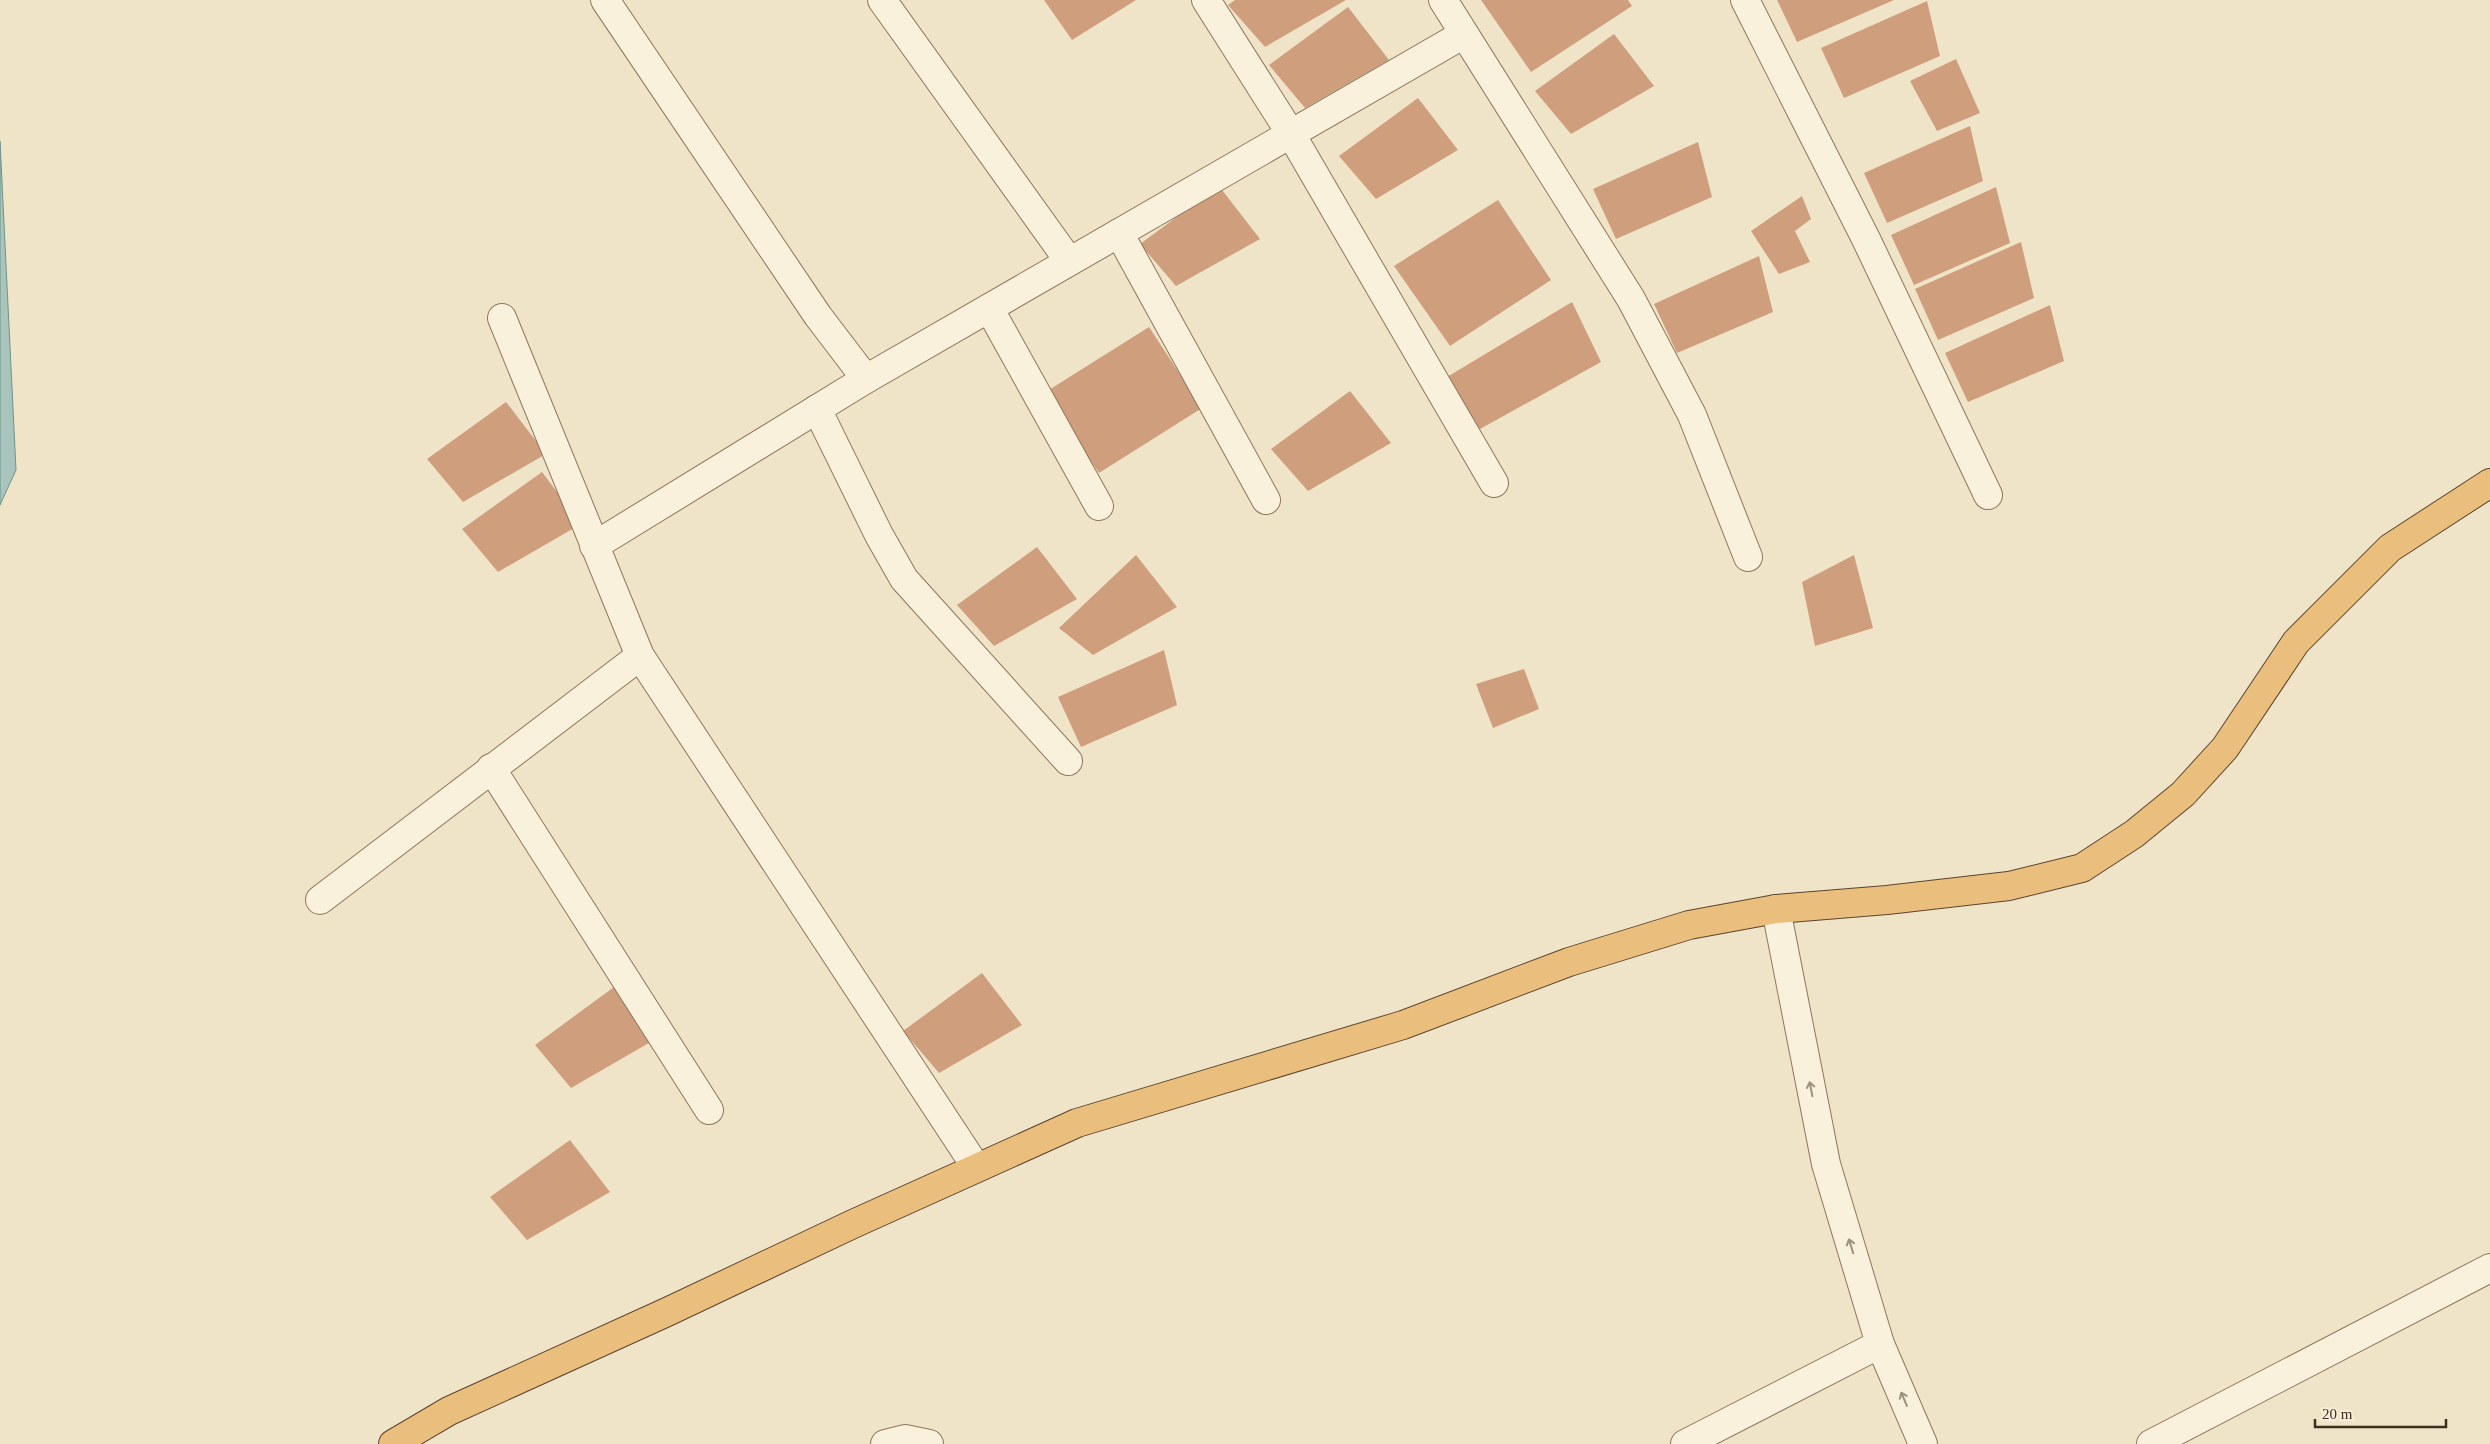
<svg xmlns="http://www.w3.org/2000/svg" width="2490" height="1444" font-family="'Times New Roman',serif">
<rect width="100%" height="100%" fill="#f0e4c8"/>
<path fill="#a9c4bc" stroke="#6f938a" d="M0,141l16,329 -16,35z"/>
<g fill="#cf9f7d">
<path d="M1044,0h92l-64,40z"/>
<path d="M1235,0h111l-81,47 -37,-42z"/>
<path d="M1481,0h147l4,6 -101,66z"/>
<path d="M1777,0h117l-97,42z"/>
<path d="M1927,1l13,55 -96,42 -23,-50z"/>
<path d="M1348,7l41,53 -84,48 -36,-43z"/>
<path d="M1614,34l40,52 -83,48 -36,-43z"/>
<path d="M1956,59l24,54 -43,18 -27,-50z"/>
<path d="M1418,98l40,52 -82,49 -37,-43z"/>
<path d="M1970,126l13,55 -96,42 -23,-50z"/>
<path d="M1698,142l14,55 -96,42 -23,-50z"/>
<path d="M1219,186l41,53 -84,47 -36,-42z"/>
<path d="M1996,187l14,56 -96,42 -23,-50z"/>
<path d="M1802,196l9,23 -16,12 15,31 -31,12 -28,-43z"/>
<path d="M1498,200l53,80 -101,66 -56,-80z"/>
<path d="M2021,242l13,56 -96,42 -23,-51z"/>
<path d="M1759,256l14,56 -96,41 -23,-49z"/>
<path d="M1572,302l29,60 -121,67 -33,-52z"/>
<path d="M2050,305l14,56 -96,41 -23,-49z"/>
<path d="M1149,327l53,81 -103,65 -55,-80z"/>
<path d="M1350,391l41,52 -83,48 -37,-42z"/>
<path d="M506,402l40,52 -83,48 -36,-43z"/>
<path d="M542,472l39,52 -83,48 -36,-43z"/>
<path d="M1037,547l40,52 -83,47 -37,-41z"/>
<path d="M1136,555l41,52 -84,48 -34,-27z"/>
<path d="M1854,555l19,73 -58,18 -13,-64z"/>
<path d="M1164,650l13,55 -96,42 -23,-50z"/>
<path d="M1524,669l15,40 -46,19 -17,-44z"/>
<path d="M982,973l40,52 -83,48 -36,-42z"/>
<path d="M614,987l40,53 -83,48 -36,-43z"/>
<path d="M570,1140l40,52 -83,48 -37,-43z"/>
</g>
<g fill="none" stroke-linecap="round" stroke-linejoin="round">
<g stroke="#8d765c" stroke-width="30">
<g id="minor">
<path d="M605,0l213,316 48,63"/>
<path d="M882,0l187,261"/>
<path d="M1206,0l85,134 203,349"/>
<path d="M1443,0l188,299 61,116 56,142"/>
<path d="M1745,0l121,239 122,256"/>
<path d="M1119,233l147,267"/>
<path d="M989,308l110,198"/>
<path d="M502,318l138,338 336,511"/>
<path d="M817,409l62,126 25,44 164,182"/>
<path d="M594,546l272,-167 598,-345"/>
<path d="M491,768l218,342"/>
<path d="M320,900l320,-244"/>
<path d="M1776,909l50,255 54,180 43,100"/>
<path d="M885,1444l20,-5 24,5"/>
<path d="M1685,1444l195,-100"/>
<path d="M2151,1444l339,-176"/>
</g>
</g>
<g stroke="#5b4430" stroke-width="30">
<path id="trunk" d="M393,1444l56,-33 218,-99 186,-88 224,-101 326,-98 166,-63 120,-37 87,-16 111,-9 122,-14 73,-18 52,-34 49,-40 42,-46 71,-106 94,-94 100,-65"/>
</g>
<use href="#minor" stroke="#faf1dc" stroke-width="28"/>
<use href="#trunk" stroke="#eabe7c" stroke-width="28"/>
</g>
<defs><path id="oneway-shaft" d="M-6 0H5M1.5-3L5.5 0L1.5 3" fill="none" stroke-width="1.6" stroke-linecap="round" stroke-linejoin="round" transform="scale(1.25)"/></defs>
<g stroke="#9c907e">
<use href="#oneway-shaft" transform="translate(1811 1089) rotate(-101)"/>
<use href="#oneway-shaft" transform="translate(1851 1246) rotate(-107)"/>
<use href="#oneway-shaft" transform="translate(1904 1399) rotate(-113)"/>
</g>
<path d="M2315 1419v8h131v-8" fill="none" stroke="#3d2e20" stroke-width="2.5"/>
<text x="2322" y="1419" font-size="15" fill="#3d2e20" stroke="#f7eed8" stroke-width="4" paint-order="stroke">20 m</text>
</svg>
